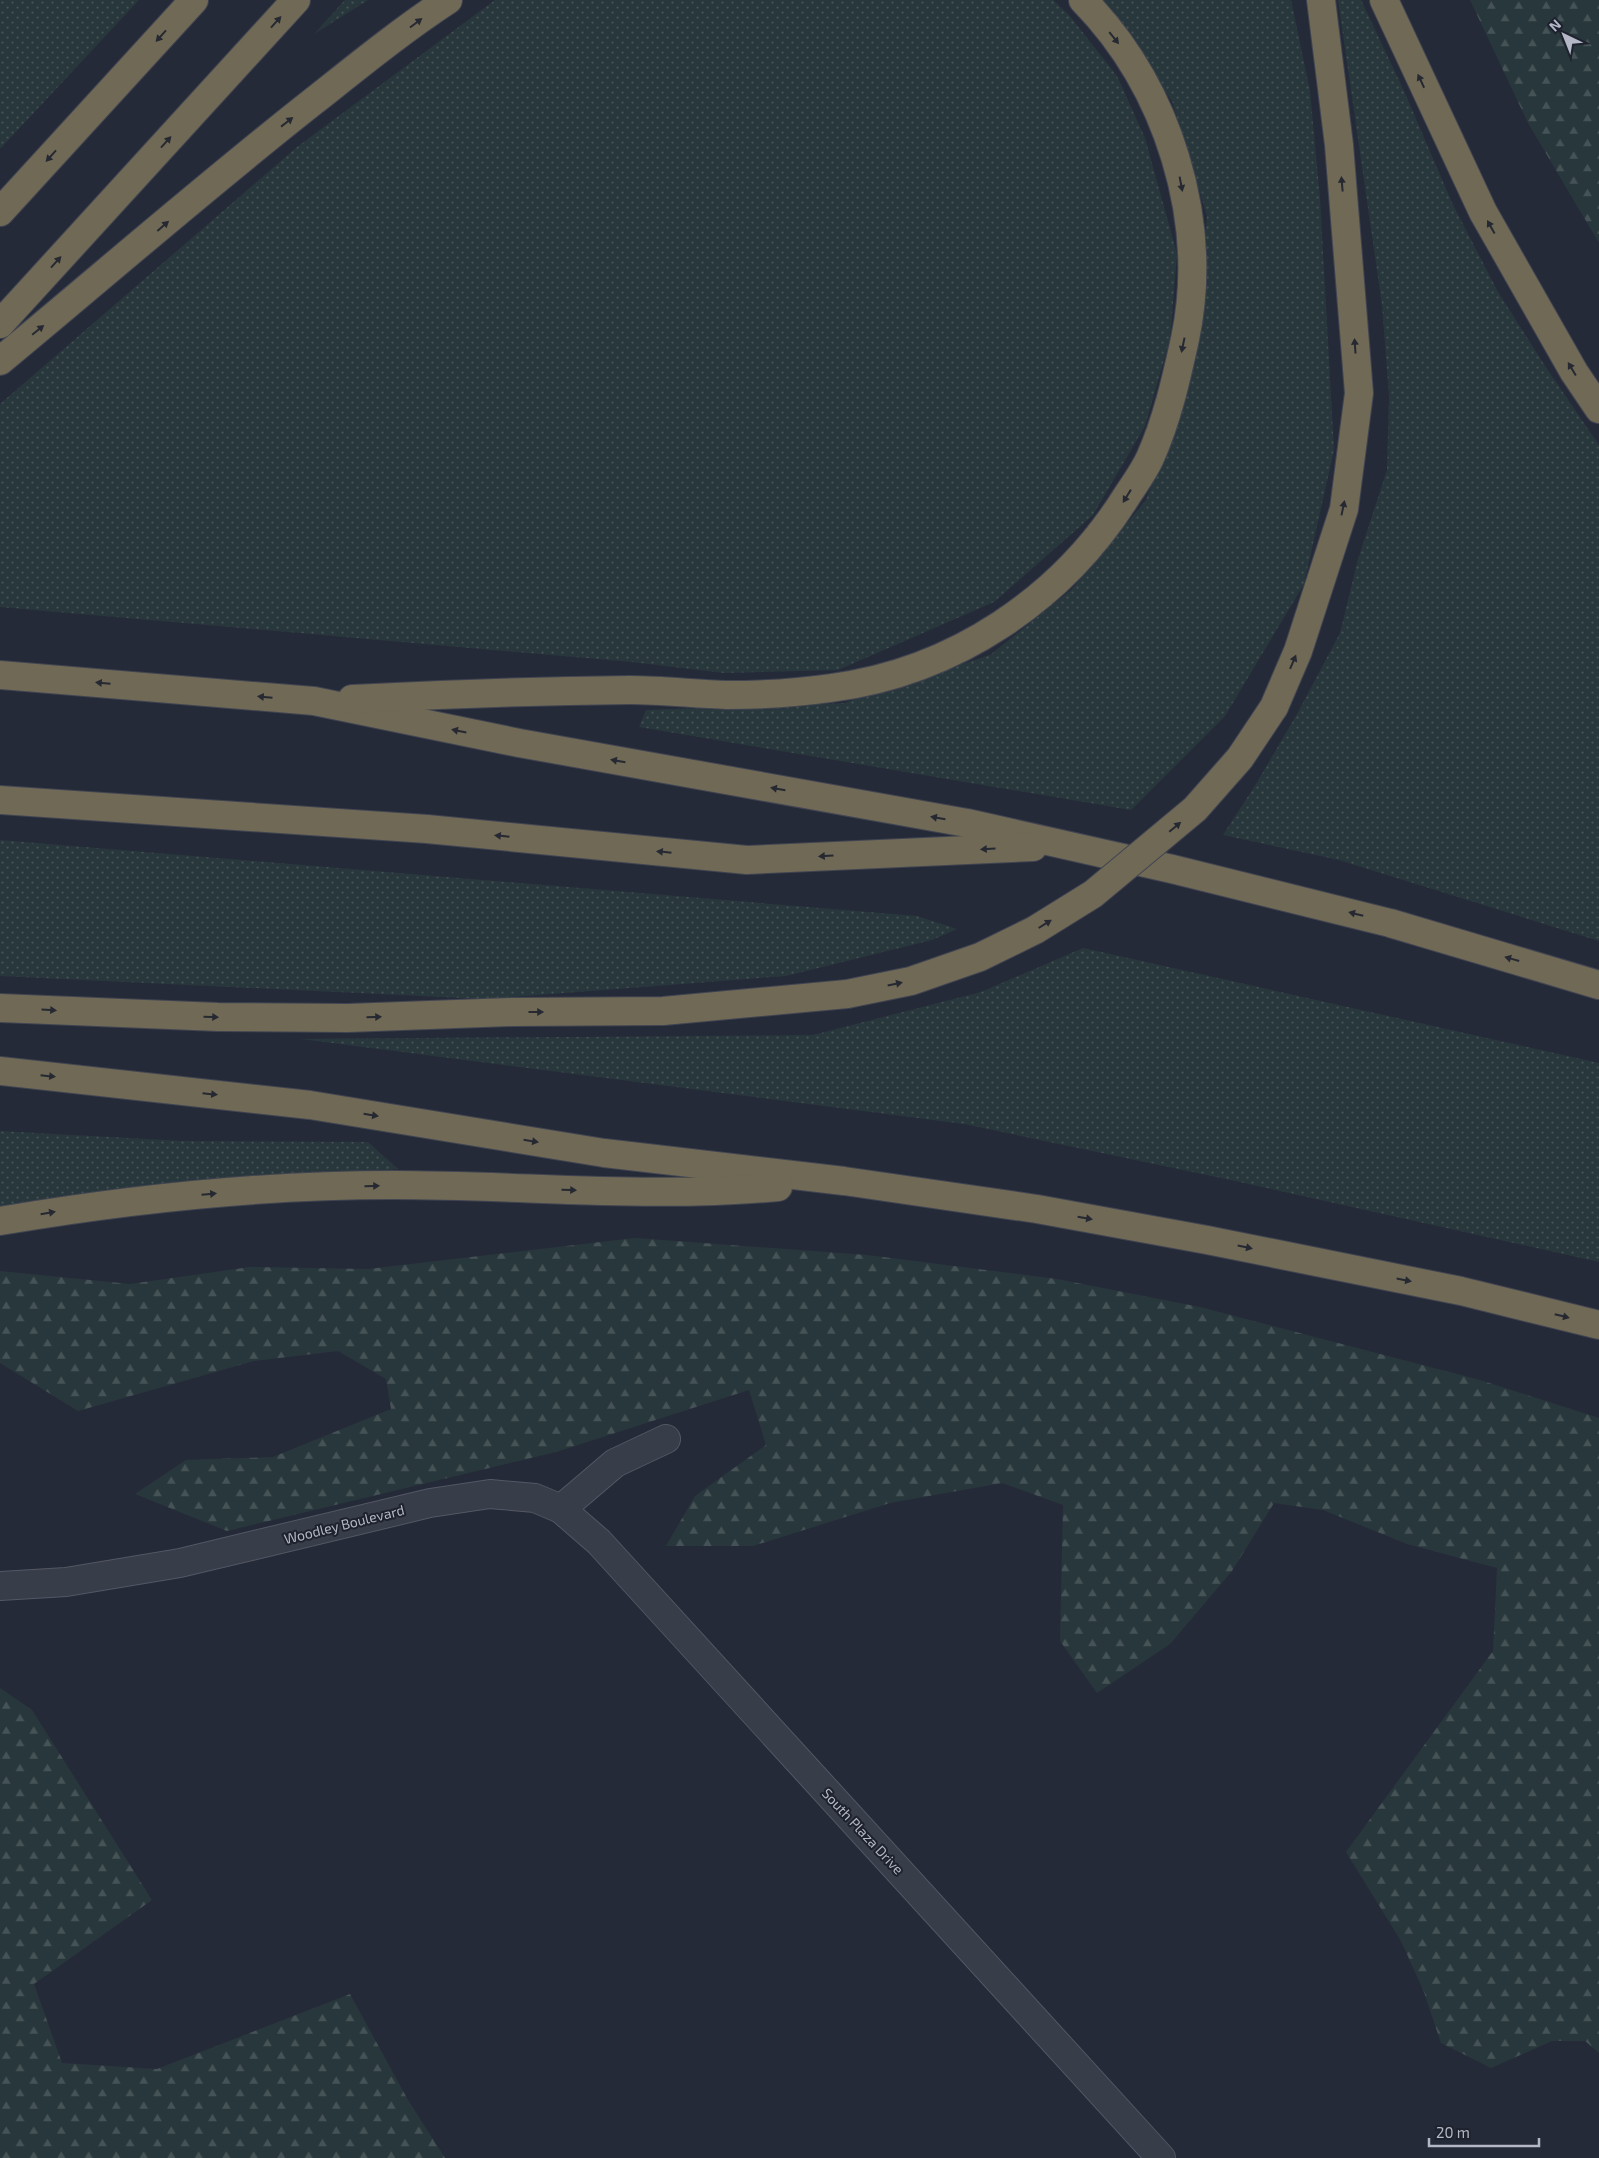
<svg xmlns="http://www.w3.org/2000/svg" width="1599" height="2158" font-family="'Exo 2',sans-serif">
<defs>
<pattern id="grass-dots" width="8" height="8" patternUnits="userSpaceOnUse" patternTransform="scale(1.25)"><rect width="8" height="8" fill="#28373b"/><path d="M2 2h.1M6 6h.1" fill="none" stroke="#455256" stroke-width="1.8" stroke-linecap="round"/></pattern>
<pattern id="forest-firs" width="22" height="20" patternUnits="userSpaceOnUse" patternTransform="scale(1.25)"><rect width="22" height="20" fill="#28373b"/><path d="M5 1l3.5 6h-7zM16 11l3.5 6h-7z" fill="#455256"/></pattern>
</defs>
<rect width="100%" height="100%" fill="#252a39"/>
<g fill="url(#grass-dots)">
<path d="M0,0h139l-139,149z"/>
<path d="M345,0h23l-54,34z"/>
<path d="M495,0h558l16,15 48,61 28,62 32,116 -7,85 -25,87 -52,89 -99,87 -156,68 -114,3 -92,-11 -632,-55v-203l297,-257z"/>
<path d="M1096,0h195l19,91 10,107 14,252 -30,134 -79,132 -94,94 -492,-83 7,-17 198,-7 146,-48 81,-65 75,-90 49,-136 12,-148 -35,-115z"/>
<path d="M1338,0h23l43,91 49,114 45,87 49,77 52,76v496l-260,-81 -116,-25 33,-51 41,-70 43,-81 18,-74 29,-89 2,-74 -7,-91z"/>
<path d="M0,840l917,76 40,13 -25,11 -146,36 -302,23 -484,-23z"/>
<path d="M1083,948l516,115v199l-359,-80 -276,-58 -663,-85 512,-4 168,-43z"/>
<path d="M0,1131l183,10 185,1 30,27 -398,41z"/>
</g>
<g fill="url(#forest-firs)">
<path d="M1470,0h129v243l-71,-120z"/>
<path d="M635,1238l232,17 190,24 143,28 280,73 119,38v635l-14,-12h-33l-61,27 -50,-25 -17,-51 -23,-51 -55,-89 147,-201 4,-83 -90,-24 -84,-34 -49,-7 -42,68 -62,73 -73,49 -37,-52 3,-136 -61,-22 -112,20 -137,43h-87l29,-50 71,-51 -17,-55 -193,62 -329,79 -92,-37 51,-34 87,-3 118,-48 -5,-30 -48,-28 -84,10 -176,50 -78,-48v-92l130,13 120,-17 118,2z"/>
<path d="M0,1688l32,22 120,190 -118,84 28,79 95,6 193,-75 58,106 37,58h-445z"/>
</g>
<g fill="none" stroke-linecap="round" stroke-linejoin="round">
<g stroke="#545764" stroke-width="30">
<g id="street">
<path d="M561,1509l54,-46 51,-24"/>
<path d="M0,1586l66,-4 114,-19 250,-60 60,-9 45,4 26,11 38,33 562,616"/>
</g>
</g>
<g stroke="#414451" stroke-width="30">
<g id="highway">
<path d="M1384,0l99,212 91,160 25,37"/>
<path d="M0,212l194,-212"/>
<path d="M0,324l296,-324"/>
<path d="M0,361c105,-87 208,-177 315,-261 43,-34 87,-70 133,-100"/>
<path d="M0,675l314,26 205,42 448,80 205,46 218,54 209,62"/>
<path d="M352,699c93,-5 185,-8 278,-9 32,0 65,4 97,5 35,0 69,-2 104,-7 123,-16 232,-89 297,-194 8,-12 16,-23 22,-36 17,-38 26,-78 35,-119 25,-119 -17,-252 -102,-339"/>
<path d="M1274,707l24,-56 46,-142 15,-116 -20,-248 -18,-145"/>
<path d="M0,800l427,29 320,31 286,-13"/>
<path d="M0,1008l218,9 130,1 164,-6 151,-1 184,-17"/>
<path d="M0,1071l310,34 294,48 240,28 193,28 170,31 254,51 138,34"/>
<path d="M0,1221c130,-22 262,-36 394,-36 129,0 256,14 384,2"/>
</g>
</g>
<use href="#street" stroke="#383d4a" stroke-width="28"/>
<use href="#highway" stroke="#6f6956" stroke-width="28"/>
<g stroke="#414451" stroke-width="30" stroke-linecap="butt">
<path id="highway-bridge" d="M847,994l64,-13 69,-24 55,-27 58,-36 102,-85 45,-51 34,-51"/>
</g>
<use href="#highway-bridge" stroke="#6f6956" stroke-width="28"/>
</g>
<defs><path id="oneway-solid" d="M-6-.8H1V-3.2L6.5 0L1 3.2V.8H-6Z" transform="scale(1.25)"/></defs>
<g fill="#262932">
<use href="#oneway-solid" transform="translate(276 22) rotate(-48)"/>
<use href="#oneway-solid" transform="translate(416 23) rotate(-37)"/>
<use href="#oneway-solid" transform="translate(161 36) rotate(132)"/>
<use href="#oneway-solid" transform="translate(1114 38) rotate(51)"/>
<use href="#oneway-solid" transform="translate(1421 81) rotate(-115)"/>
<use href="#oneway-solid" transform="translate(287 122) rotate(-38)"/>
<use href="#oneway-solid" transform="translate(166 142) rotate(-48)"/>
<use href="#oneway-solid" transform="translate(51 156) rotate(132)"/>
<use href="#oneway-solid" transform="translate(1181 184) rotate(79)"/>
<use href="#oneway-solid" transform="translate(1342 184) rotate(-95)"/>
<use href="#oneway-solid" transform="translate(163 226) rotate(-41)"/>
<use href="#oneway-solid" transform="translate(1491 227) rotate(-119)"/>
<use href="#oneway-solid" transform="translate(56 262) rotate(-48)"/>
<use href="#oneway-solid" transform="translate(38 330) rotate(-39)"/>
<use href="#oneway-solid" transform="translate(1183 345) rotate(102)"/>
<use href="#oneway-solid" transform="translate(1355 346) rotate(-94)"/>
<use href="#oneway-solid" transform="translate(1572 369) rotate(-121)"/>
<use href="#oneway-solid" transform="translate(1127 496) rotate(122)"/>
<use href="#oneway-solid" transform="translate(1343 508) rotate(-78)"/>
<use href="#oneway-solid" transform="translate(1293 662) rotate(-67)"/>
<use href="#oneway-solid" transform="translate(103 683) rotate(-175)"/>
<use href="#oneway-solid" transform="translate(265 697) rotate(-175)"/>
<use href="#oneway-solid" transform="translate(459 731) rotate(-168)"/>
<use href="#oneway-solid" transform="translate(618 761) rotate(-170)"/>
<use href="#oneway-solid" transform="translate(778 789) rotate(-170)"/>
<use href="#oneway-solid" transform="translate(938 818) rotate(-170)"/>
<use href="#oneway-solid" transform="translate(1175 827) rotate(-40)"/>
<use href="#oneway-solid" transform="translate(502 836) rotate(-174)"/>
<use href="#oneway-solid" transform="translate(988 849) rotate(177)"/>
<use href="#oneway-solid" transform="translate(664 852) rotate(-174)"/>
<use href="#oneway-solid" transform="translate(826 856) rotate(177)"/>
<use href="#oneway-solid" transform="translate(1356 914) rotate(-166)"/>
<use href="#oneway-solid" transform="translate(1045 924) rotate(-32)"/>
<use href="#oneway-solid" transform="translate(1512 959) rotate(-164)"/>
<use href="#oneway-solid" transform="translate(895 984) rotate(-12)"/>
<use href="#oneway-solid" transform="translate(49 1010) rotate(3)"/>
<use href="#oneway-solid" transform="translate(536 1012)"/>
<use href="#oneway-solid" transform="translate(211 1017) rotate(2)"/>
<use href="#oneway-solid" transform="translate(374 1017) rotate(-2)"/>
<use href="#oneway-solid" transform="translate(48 1076) rotate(6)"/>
<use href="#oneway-solid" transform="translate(210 1094) rotate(6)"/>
<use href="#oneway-solid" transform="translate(371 1115) rotate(9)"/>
<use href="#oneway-solid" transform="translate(531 1141) rotate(9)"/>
<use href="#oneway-solid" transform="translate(372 1186) rotate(-1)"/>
<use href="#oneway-solid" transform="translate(569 1190) rotate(2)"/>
<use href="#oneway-solid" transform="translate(209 1194) rotate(-5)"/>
<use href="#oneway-solid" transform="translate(48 1213) rotate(-10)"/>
<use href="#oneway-solid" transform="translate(1085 1218) rotate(10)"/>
<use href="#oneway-solid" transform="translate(1245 1247) rotate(12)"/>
<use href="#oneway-solid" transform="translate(1404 1280) rotate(11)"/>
<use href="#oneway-solid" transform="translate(1562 1316) rotate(14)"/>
</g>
<g text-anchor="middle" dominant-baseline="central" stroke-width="4" stroke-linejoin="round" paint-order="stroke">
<g font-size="14" fill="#b4b7c5" stroke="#1e222e">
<text transform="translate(344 1524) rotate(-14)">Woodley Boulevard</text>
<text transform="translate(863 1831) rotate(47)">South Plaza Drive</text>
</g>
</g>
<g transform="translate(1564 35) rotate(317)" stroke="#1e222e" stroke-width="4" paint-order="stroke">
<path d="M0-4L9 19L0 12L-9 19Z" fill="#b4b7c5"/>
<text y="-8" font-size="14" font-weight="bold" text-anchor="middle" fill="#b4b7c5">N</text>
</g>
<path d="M1429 2138v8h110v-8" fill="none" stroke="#b4b7c5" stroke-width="2.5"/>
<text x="1436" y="2138" font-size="15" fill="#b4b7c5" stroke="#1e222e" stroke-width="4" paint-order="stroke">20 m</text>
</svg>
